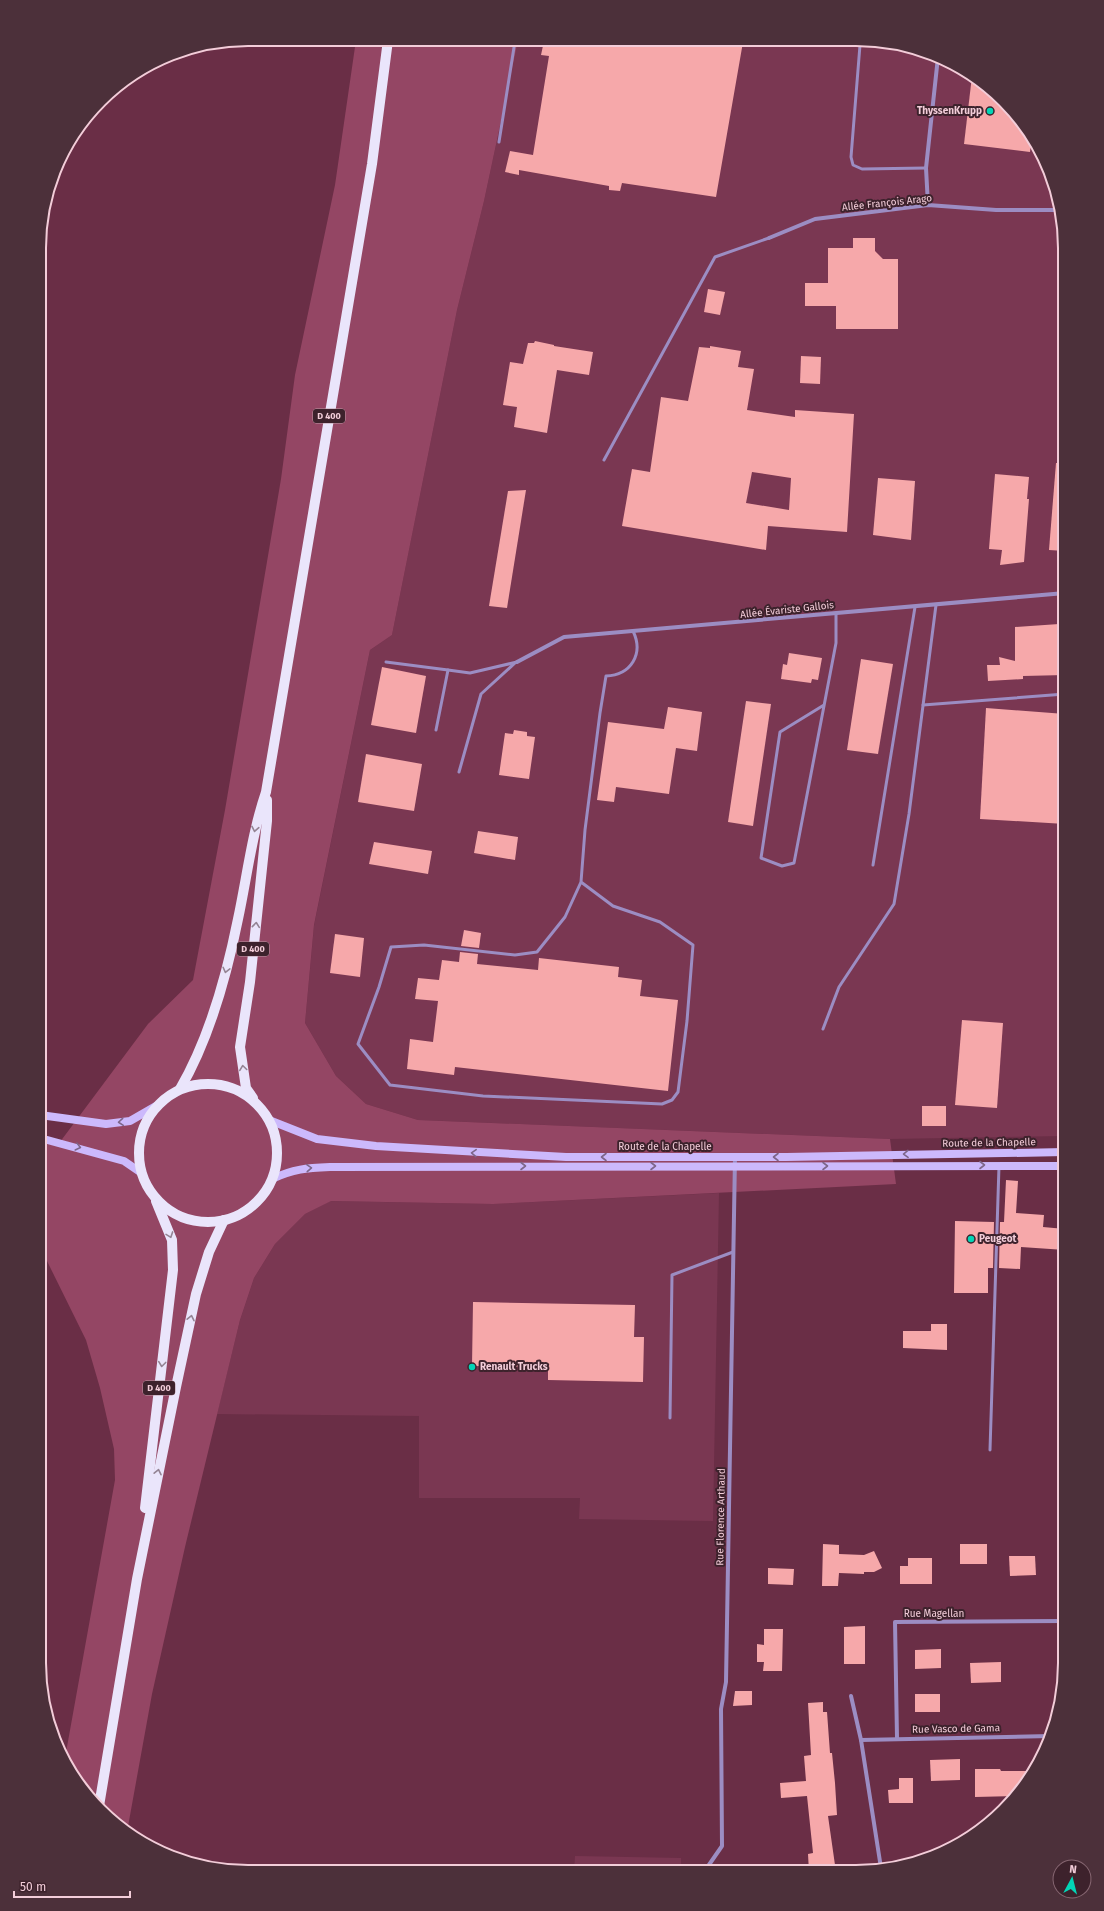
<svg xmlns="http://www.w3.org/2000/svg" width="1104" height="1911" font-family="'Fira Sans',sans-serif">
<rect width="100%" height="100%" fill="#6a2e46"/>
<g fill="#7a3752">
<path d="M518,41l378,2 52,17 45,31 37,41 24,49 11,67v888l-175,3 -472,-19 -52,-16 -30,-28 -31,-53 9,-97 56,-276 22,-15 65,-325 27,-109z"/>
<path d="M719,1193l-6,328 -134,-2 1,-21h-161v-82l-202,-2 23,-94 14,-42 21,-34 30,-30 25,-13 163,3z"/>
<path d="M575,1856l106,2v13h-107z"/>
</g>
<path fill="#944664" d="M356,40l162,1 -34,160 -27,109 -65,325 -22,15 -56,275 -9,98 31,53 30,28 52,16 472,19 6,45 -403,20 -162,-3 -26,13 -30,30 -21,34 -14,42 -55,227 -33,147 -25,138 -6,-3 -39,-39 -17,-32 50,-278 -1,-31 -14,-61 -14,-48 -39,-79 -7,-11v-108l17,4 91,-122 45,-44 32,-170 56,-331 14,-104 40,-190z"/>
<g fill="#f6a8aa" fill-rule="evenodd">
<path d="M544,41l199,1 -27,155 -94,-14 -2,8 -11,-1v-4l-90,-16v5l-14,-3 5,-21 23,4 16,-99 -8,-1z"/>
<path d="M972,76l21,15 37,41 2,5 -2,15 -66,-8z"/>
<path d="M853,238h22v13l8,8h15v70h-62v-23h-31v-23h23v-35h25z"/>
<path d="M708,289l17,3 -5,23 -16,-3z"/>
<path d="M535,341l19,4v1l39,6 -4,23 -32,-5 -10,63 -33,-6 3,-20 -14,-2 7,-43 13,2 5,-21h6z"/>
<path d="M710,346l31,5 -3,16 16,2 -7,41 48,7v-7l59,4 -7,118 -79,-6 -2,24 -144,-24 10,-57 18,3 11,-75 27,4 11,-54 11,1zM752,472l39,6 -2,32 -43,-7z"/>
<path d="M801,356l20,1 -1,27 -20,-1z"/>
<path d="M1056,463h9v88l-16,-1z"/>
<path d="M995,474l34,3 -2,22h2l-5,63 -24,3 2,-15 -13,-1z"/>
<path d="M878,478l37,3 -4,59 -38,-5z"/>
<path d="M526,490l-19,118 -18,-2 19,-115z"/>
<path d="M1059,624v24h6v27l-42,1v3l-35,2 -1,-16h13l-1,-8 16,4v-34z"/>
<path d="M789,653l33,5 -4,22 -6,-1 -1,4 -30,-4 2,-15 4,1z"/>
<path d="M861,659l32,5 -15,90 -31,-4z"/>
<path d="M382,667l44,9 -10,57 -45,-8z"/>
<path d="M746,701l25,3 -18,122 -25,-4z"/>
<path d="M668,707l34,5 -5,39 -21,-3 -7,46 -53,-7 -2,15 -17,-2 11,-78 56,7z"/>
<path d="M986,708l79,6v110l-85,-5z"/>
<path d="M514,730l13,2v4l8,1 -6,42 -30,-4 6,-42 8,1z"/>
<path d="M366,754l56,10 -8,47 -56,-9z"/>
<path d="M478,831l40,6 -3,23 -41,-7z"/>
<path d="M374,842l58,9 -4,23 -59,-10z"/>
<path d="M464,930l17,3 -2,15 -18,-2z"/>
<path d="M335,934l29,4 -4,39 -30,-4z"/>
<path d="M460,952l18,2 -1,10 61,6 1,-12 80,9 -1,10 24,3 -2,16 38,4 -10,91 -213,-24 -1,8 -47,-6 3,-30 23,3 5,-41 -23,-2 3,-21 21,2 3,-20 17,2z"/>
<path d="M962,1020l41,3 -6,85 -42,-3z"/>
<rect x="922" y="1106" width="24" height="20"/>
<path d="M1006,1180l12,1 -2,32 28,2 -1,12 22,2v21l-44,-3 -1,22 -21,-1 1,-46h4z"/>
<path d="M955,1221l39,1 -1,46h-5v25h-34z"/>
<path d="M473,1302l162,3 -1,32h10l-1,45 -95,-2v-13l-76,-1z"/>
<path d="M931,1324h16v26l-44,-2v-17h28z"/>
<path d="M823,1544l16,1v9l25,1 10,-4 8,17 -8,4h-10v2l-25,-1 -1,13h-16z"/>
<rect x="960" y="1544" width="27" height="20"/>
<path d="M1009,1556h26l1,19 -26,1z"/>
<path d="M908,1558h24v26h-32v-18h8z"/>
<path d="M768,1568l26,1 -1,16 -25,-1z"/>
<path d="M865,1626v38h-21v-37z"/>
<path d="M764,1629h19l-1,42h-19l1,-9h-7v-18l7,1z"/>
<path d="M941,1649v19l-26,1v-19z"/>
<path d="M1001,1662v20l-30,1 -1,-20z"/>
<path d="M735,1691h17v14l-19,1z"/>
<rect x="915" y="1694" width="25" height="18"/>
<path d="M823,1702v10h4l3,41h2l3,30 2,32 -9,1 8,56h-27l-1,-18 5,-1 -6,-57 -26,2 -1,-15 26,-2 -2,-25 7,-1 -3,-52z"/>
<path d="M960,1759v21l-29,1 -1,-21z"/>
<path d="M975,1769h25l1,2h31l-10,19 -6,6 -41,1z"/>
<path d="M899,1778h14v25h-24l-1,-13 11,-1z"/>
</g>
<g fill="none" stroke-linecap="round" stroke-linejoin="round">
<g stroke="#9c8dc3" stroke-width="3">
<path d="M860,45l-9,112 2,8 9,4 64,-1"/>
<path d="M499,142l16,-101"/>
<path d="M604,460l111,-203 54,-19"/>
<path d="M386,662l62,8"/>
<path d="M824,705l-44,27 -19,126 21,8 12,-3 42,-220v-30"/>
<path d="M923,705l142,-11"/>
<path d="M436,730l12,-60 22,3 47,-11"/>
<path d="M459,772l22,-78 34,-31"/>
<path d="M873,865l42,-258"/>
<path d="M581,882l32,24 47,16 33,23 -6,76 -9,71 -6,8 -10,4 -179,-8 -93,-11 -32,-41 21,-57 12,-40 33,-2 91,10 22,-3 28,-35 16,-35 4,-52 15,-117 6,-37c25,-1 38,-22 27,-45"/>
<path d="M823,1029l16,-42 55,-83 15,-90 27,-209"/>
<path d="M670,1418l2,-143 61,-23"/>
<path d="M990,1450l9,-284"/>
</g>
<g stroke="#9c8dc3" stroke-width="4">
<path d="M928,205l-2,-37 12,-111"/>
<path d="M769,238l46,-19 113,-14 68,5h63"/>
<path d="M517,662l47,-25 501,-44"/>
<path d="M851,1696l10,44"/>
<path d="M897,1738l-2,-116 170,-1"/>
<path d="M881,1868l-20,-128 190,-4"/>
<path d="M704,1872l18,-26 -1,-137 5,-27 9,-525"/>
</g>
<g stroke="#ccb9fc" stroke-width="8">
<path d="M40,1115l66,9 24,-3 26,-15"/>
<path d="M269,1120l48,19 59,7 190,11h220l279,-5"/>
<path d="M40,1138l84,23 16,11"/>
<path d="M272,1179c21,-10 35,-11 58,-12l735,-1"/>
</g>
<g stroke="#eae5fb" stroke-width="10">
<circle cx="208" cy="1153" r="69"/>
<path d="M180,1089c28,-48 47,-115 58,-170 9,-42 14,-86 28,-127l106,-628 16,-124"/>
<path d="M253,1098l-7,-10 -6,-41 10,-65 17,-161v-21"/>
<path d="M145,1508l28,-238 -1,-30 -16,-39"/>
<path d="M99,1806l38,-227 39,-192 20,-93 13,-42 15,-32"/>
</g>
</g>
<defs><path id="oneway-chevron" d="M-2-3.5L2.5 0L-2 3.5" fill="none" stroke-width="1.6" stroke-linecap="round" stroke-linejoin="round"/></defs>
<g stroke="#948494">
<use href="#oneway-chevron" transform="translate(255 829) rotate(101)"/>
<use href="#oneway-chevron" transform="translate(256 925) rotate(-84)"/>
<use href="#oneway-chevron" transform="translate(226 970) rotate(104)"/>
<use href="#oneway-chevron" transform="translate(243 1068) rotate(-98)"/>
<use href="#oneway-chevron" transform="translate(170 1235) rotate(70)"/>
<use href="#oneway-chevron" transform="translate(191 1318) rotate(-78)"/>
<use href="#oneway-chevron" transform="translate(162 1364) rotate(97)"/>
<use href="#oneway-chevron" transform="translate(158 1472) rotate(-78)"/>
</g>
<g stroke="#7d668a">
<use href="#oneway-chevron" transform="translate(121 1122) rotate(175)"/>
<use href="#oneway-chevron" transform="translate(78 1147) rotate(14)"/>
<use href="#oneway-chevron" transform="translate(474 1153) rotate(-177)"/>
<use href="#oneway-chevron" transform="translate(906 1154) rotate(179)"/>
<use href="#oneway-chevron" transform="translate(604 1157) rotate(180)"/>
<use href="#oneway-chevron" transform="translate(776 1157) rotate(180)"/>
<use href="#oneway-chevron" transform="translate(982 1165)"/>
<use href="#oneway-chevron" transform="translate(523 1166)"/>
<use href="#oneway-chevron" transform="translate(653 1166)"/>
<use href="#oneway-chevron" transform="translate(825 1166)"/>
<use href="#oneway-chevron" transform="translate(309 1168) rotate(-4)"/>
</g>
<g fill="#03d5b6" stroke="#3d222c" stroke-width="1.5">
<circle cx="990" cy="111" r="4"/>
<circle cx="971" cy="1239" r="4"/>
<circle cx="472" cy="1367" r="4"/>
</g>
<g text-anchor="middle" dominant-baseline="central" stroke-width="4" stroke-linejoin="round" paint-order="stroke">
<g fill="#3d222c" stroke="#bc9aa5" stroke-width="1">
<rect x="313" y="409" width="32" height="14" rx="3"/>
<rect x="237" y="942" width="32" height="14" rx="3"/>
<rect x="143" y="1381" width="32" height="14" rx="3"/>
</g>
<g font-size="9" font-weight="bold" fill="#f3cdd9">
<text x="329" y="416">D 400</text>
<text x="253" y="949">D 400</text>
<text x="159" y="1388">D 400</text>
</g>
<g font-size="10" font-weight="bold" fill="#f3cdd9" stroke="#3d222c" text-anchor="start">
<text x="982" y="111" text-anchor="end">ThyssenKrupp</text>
<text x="979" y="1239">Peugeot</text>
<text x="480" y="1367">Renault Trucks</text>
</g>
<g font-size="10" fill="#f3cdd9" stroke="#3d222c">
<text transform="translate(887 203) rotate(-6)">Allée François Arago</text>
<text transform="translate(787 610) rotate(-6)">Allée Évariste Gallois</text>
<text transform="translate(989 1143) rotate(-1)">Route de la Chapelle</text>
<text x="665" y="1147">Route de la Chapelle</text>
<text transform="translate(721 1517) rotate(-89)">Rue Florence Arthaud</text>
<text x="934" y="1614">Rue Magellan</text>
<text transform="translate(956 1729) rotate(-1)">Rue Vasco de Gama</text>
</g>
</g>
<path d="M0 0H1104V1911H0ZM248 46H856A202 202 0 0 1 1058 248V1663A202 202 0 0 1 856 1865H248A202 202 0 0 1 46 1663V248A202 202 0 0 1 248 46Z" fill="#4c303a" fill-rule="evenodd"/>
<path fill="none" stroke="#f3cdd9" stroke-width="2" d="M248 46H856A202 202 0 0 1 1058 248V1663A202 202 0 0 1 856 1865H248A202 202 0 0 1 46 1663V248A202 202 0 0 1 248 46Z"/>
<g transform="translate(1072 1879) rotate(7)"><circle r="19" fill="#3d222c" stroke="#866671"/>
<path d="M0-3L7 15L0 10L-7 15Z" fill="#03d5b6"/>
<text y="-6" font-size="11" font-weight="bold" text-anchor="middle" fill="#f3cdd9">N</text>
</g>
<path d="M14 1891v6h116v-6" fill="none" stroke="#f3cdd9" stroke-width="2"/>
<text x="20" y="1891" font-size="12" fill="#f3cdd9" stroke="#3d222c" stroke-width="3" paint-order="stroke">50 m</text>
</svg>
